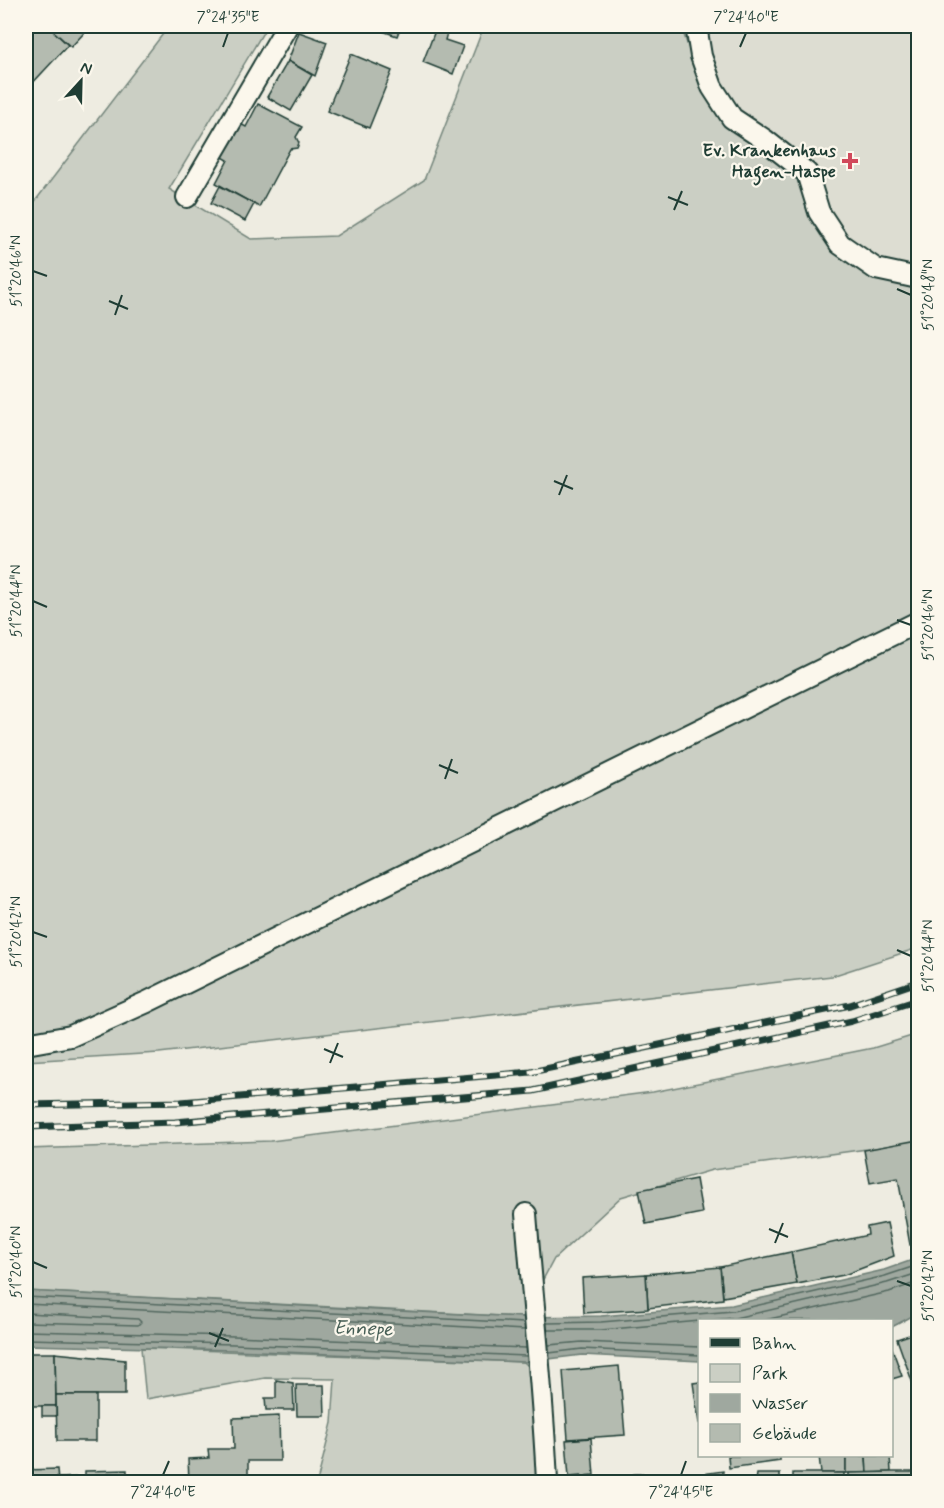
<svg xmlns="http://www.w3.org/2000/svg" width="944" height="1508" font-family="Mynerve,sans-serif">
<rect width="100%" height="100%" fill="#eeece1"/>
<filter id="ink" filterUnits="userSpaceOnUse"><feTurbulence type="fractalNoise" baseFrequency=".0167" numOctaves="2"/><feDisplacementMap in="SourceGraphic" scale="12" xChannelSelector="R" yChannelSelector="G"/><feConvolveMatrix kernelMatrix="1 2 1 2 8 2 1 2 1" color-interpolation-filters="sRGB"/></filter>
<g filter="url(#ink)">
<path fill="#ddddd2" d="M683,26h235v259l-44,-11 -171,-185 -20,-57z"/>
<g fill="#cbcfc4" stroke="#75867c" stroke-width="1.5">
<path d="M169,26h98l-98,163 82,50 85,-3 88,-56 60,-154h199v6l20,57 97,86 35,74 83,36v335l-848,412 -44,7v-826z"/>
<path d="M918,625v323l-86,28 -673,77 -133,8v-11z"/>
<path d="M918,1034v108l-206,28 -91,27 -67,62 -31,58 -497,-26v-142l245,-8 382,-49 220,-44z"/>
<path d="M141,1348l383,14 15,15 8,105h-230l15,-59 3,-44 -70,-1 -119,21z"/>
</g>
<path fill="#9fa89f" stroke="#6c7d74" stroke-width="1.5" d="M918,1258v55l-26,14v-7h-192l-1,41 -117,-6 -58,7 -290,-12 -208,-5v-54l351,19 146,7 78,-1 131,-11 152,-35z"/>
<g fill="none" stroke-linecap="round" stroke-linejoin="round">
<g stroke="#52685f" stroke-width="1.5">
<path d="M26,1297l498,26"/>
<path d="M26,1304l499,26"/>
<path d="M26,1313l112,6 3,3 -3,3 -112,-3"/>
<path d="M710,1320l25,-2 152,-35 31,-10"/>
<path d="M765,1320l124,-28 29,-10"/>
<path d="M547,1323l54,-1 132,-11 152,-35 33,-11"/>
<path d="M547,1330h54l99,-9"/>
<path d="M26,1331l208,5 292,12"/>
<path d="M26,1339l208,5 293,12"/>
<path d="M549,1345l33,-3 118,5"/>
<path d="M549,1353l33,-4 118,6"/>
</g>
</g>
<g fill="#b4bbb0" stroke="#1f3d34" stroke-width="1.5">
<path d="M26,26h22l20,19 -40,43 -2,-3z"/>
<path d="M48,26h27l9,7 -13,14z"/>
<path d="M368,26h33l-4,10z"/>
<path d="M436,28l11,5 -2,7 18,6 -10,28 -30,-12z"/>
<path d="M299,32l28,10 -12,34 -27,-15z"/>
<path d="M351,54l41,17 -23,57 -42,-17z"/>
<path d="M288,61l24,14 -21,36 -24,-14z"/>
<path d="M258,104l44,23 -6,10 3,6 -2,5 -7,1 -31,58 -43,-24 12,-23 -9,-5 18,-33 9,5z"/>
<path d="M220,186l34,18 -9,17 -34,-18z"/>
<path d="M918,1140v101l-8,4 -12,-67 -28,5 -6,-33z"/>
<path d="M696,1179l6,34 -56,11 -7,-34z"/>
<path d="M887,1223l7,33 -50,19 -47,9 -6,-32 77,-17 -1,-8z"/>
<path d="M791,1252l6,32 -74,13 -3,-30z"/>
<path d="M720,1267l3,32 -75,9 -2,-34z"/>
<path d="M646,1274l2,35 -64,4 -2,-35z"/>
<path d="M918,1332v66l-21,-59z"/>
<path d="M892,1348l10,28 -10,3z"/>
<path d="M26,1353h29l1,53h-30z"/>
<path d="M55,1353l70,7v35h-69z"/>
<path d="M619,1366l6,69 -57,4 -5,-68z"/>
<path d="M276,1380l17,3 1,27h-28l-1,-12h11z"/>
<path d="M700,1382v41h-1l-6,-40z"/>
<path d="M296,1385h28l1,31h-28z"/>
<path d="M56,1395h40v46h-39z"/>
<rect x="42" y="1406" width="14" height="10"/>
<path d="M279,1416l1,45h-32v21h-66l1,-2h6l-1,-21 21,-1 -1,-9h26l-1,-31z"/>
<path d="M591,1438l3,37 -25,2 -3,-37z"/>
<path d="M728,1456h52v5l-51,7z"/>
<path d="M819,1456h27v17h-25z"/>
<path d="M846,1456h20l1,17h-21z"/>
<path d="M866,1456h24l1,16 -24,1z"/>
<path d="M57,1469l1,13h-32v-12z"/>
<path d="M127,1470v12h-69v-4l27,-1v-6z"/>
<path d="M723,1471v11h-20v-8z"/>
<path d="M891,1472h27v10h-69v-9z"/>
<path d="M793,1473h51v9h-64v-2h13z"/>
<path d="M634,1474l69,1v7h-74l1,-5z"/>
<path d="M757,1474h23v8h-34l10,-1z"/>
</g>
<g fill="none" stroke-linecap="round" stroke-linejoin="round">
<g stroke="#1f3d34" stroke-width="24">
<g id="lane">
<path d="M696,26l5,30 11,31 20,31 33,22 42,33 12,39 21,32 36,25 42,9"/>
<path d="M187,197l100,-171"/>
<path d="M26,1044l45,-8 76,-34 771,-380"/>
<path d="M526,1214c7,89 17,179 21,268"/>
</g>
</g>
<use href="#lane" stroke="#fbf7ec" stroke-width="20"/>
<g stroke="#1f3d34" stroke-width="7">
<g id="rail">
<path d="M26,1105l155,-3 350,-30 319,-67 68,-23"/>
<path d="M26,1127l149,-5 358,-31 319,-70 66,-21"/>
</g>
</g>
<use href="#rail" stroke="#fbf7ec" stroke-width="4.5" stroke-dasharray="14" stroke-linecap="butt"/>
</g>
</g>
<path fill="none" stroke="#1f3d34" stroke-width="2" d="M223,47l5,-14M740,47l6,-14M668,197l20,8M674,210l8,-19M33,271l14,5M897,289l14,6M109,301l19,8M115,315l7,-20M554,481l19,8M559,495l8,-20M33,601l14,6M897,620l14,5M439,765l19,8M445,779l7,-20M33,932l14,5M897,950l14,6M324,1049l19,8M330,1063l8,-20M769,1229l19,8M775,1243l8,-20M33,1262l14,6M897,1281l14,5M209,1333l20,8M215,1347l8,-19M163,1475l6,-14M681,1475l5,-14"/>
<path fill="#d1495b" stroke="#fbf7ec" stroke-width="2" d="M847 152h6v6h6v6h-6v6h-6v-6h-6v-6h6z"/>
<g text-anchor="middle" dominant-baseline="central" stroke-width="4.5" stroke-linejoin="round" paint-order="stroke">
<g font-size="18" font-weight="bold" fill="#1f3d34" stroke="#fbf7ec" text-anchor="end">
<text x="836" y="151">Ev. Krankenhaus<tspan x="836" dy="21">Hagen-Haspe</tspan></text>
</g>
<g font-size="20" font-style="italic" fill="#455d54" stroke="#fbf7ec">
<text transform="translate(363 1329) rotate(2)">Ennepe</text>
</g>
</g>
<rect width="944" height="1508" fill="none" stroke="#fbf7ec" stroke-width="66"/>
<rect x="698" y="1319" width="195" height="138" fill="#fbf7ec" stroke="#a3ada2" stroke-width="1.5"/>
<rect x="710" y="1338" width="30" height="9" fill="#1f3d34" stroke="#a3ada2" stroke-width="1.5"/>
<text x="752" y="1349" font-size="18" fill="#1f3d34">Bahn</text>
<rect x="710" y="1364" width="30" height="18" fill="#cbcfc4" stroke="#a3ada2" stroke-width="1.5"/>
<text x="752" y="1379" font-size="18" fill="#1f3d34">Park</text>
<rect x="710" y="1394" width="30" height="18" fill="#9fa89f" stroke="#a3ada2" stroke-width="1.5"/>
<text x="752" y="1409" font-size="18" fill="#1f3d34">Wasser</text>
<rect x="710" y="1424" width="30" height="18" fill="#b4bbb0" stroke="#a3ada2" stroke-width="1.5"/>
<text x="752" y="1439" font-size="18" fill="#1f3d34">Gebäude</text>
<g transform="translate(81 81) rotate(22)" stroke="#fbf7ec" stroke-width="4.5" paint-order="stroke">
<path d="M0-4.5L10 22L0 15L-10 22Z" fill="#1f3d34"/>
<text y="-9" font-size="16" font-weight="bold" text-anchor="middle" fill="#1f3d34">N</text>
</g>
<rect x="33" y="33" width="878" height="1442" fill="none" stroke="#1f3d34" stroke-width="2"/>
<g font-size="15" text-anchor="middle" fill="#1f3d34">
<text x="228" y="22">7°24'35"E</text>
<text x="746" y="22">7°24'40"E</text>
<text transform="translate(16 271) rotate(-90)" y="5">51°20'46"N</text>
<text transform="translate(928 295) rotate(-90)" y="5">51°20'48"N</text>
<text transform="translate(16 601) rotate(-90)" y="5">51°20'44"N</text>
<text transform="translate(928 625) rotate(-90)" y="5">51°20'46"N</text>
<text transform="translate(16 932) rotate(-90)" y="5">51°20'42"N</text>
<text transform="translate(928 956) rotate(-90)" y="5">51°20'44"N</text>
<text transform="translate(16 1262) rotate(-90)" y="5">51°20'40"N</text>
<text transform="translate(928 1286) rotate(-90)" y="5">51°20'42"N</text>
<text x="163" y="1497">7°24'40"E</text>
<text x="681" y="1497">7°24'45"E</text>
</g>
</svg>
